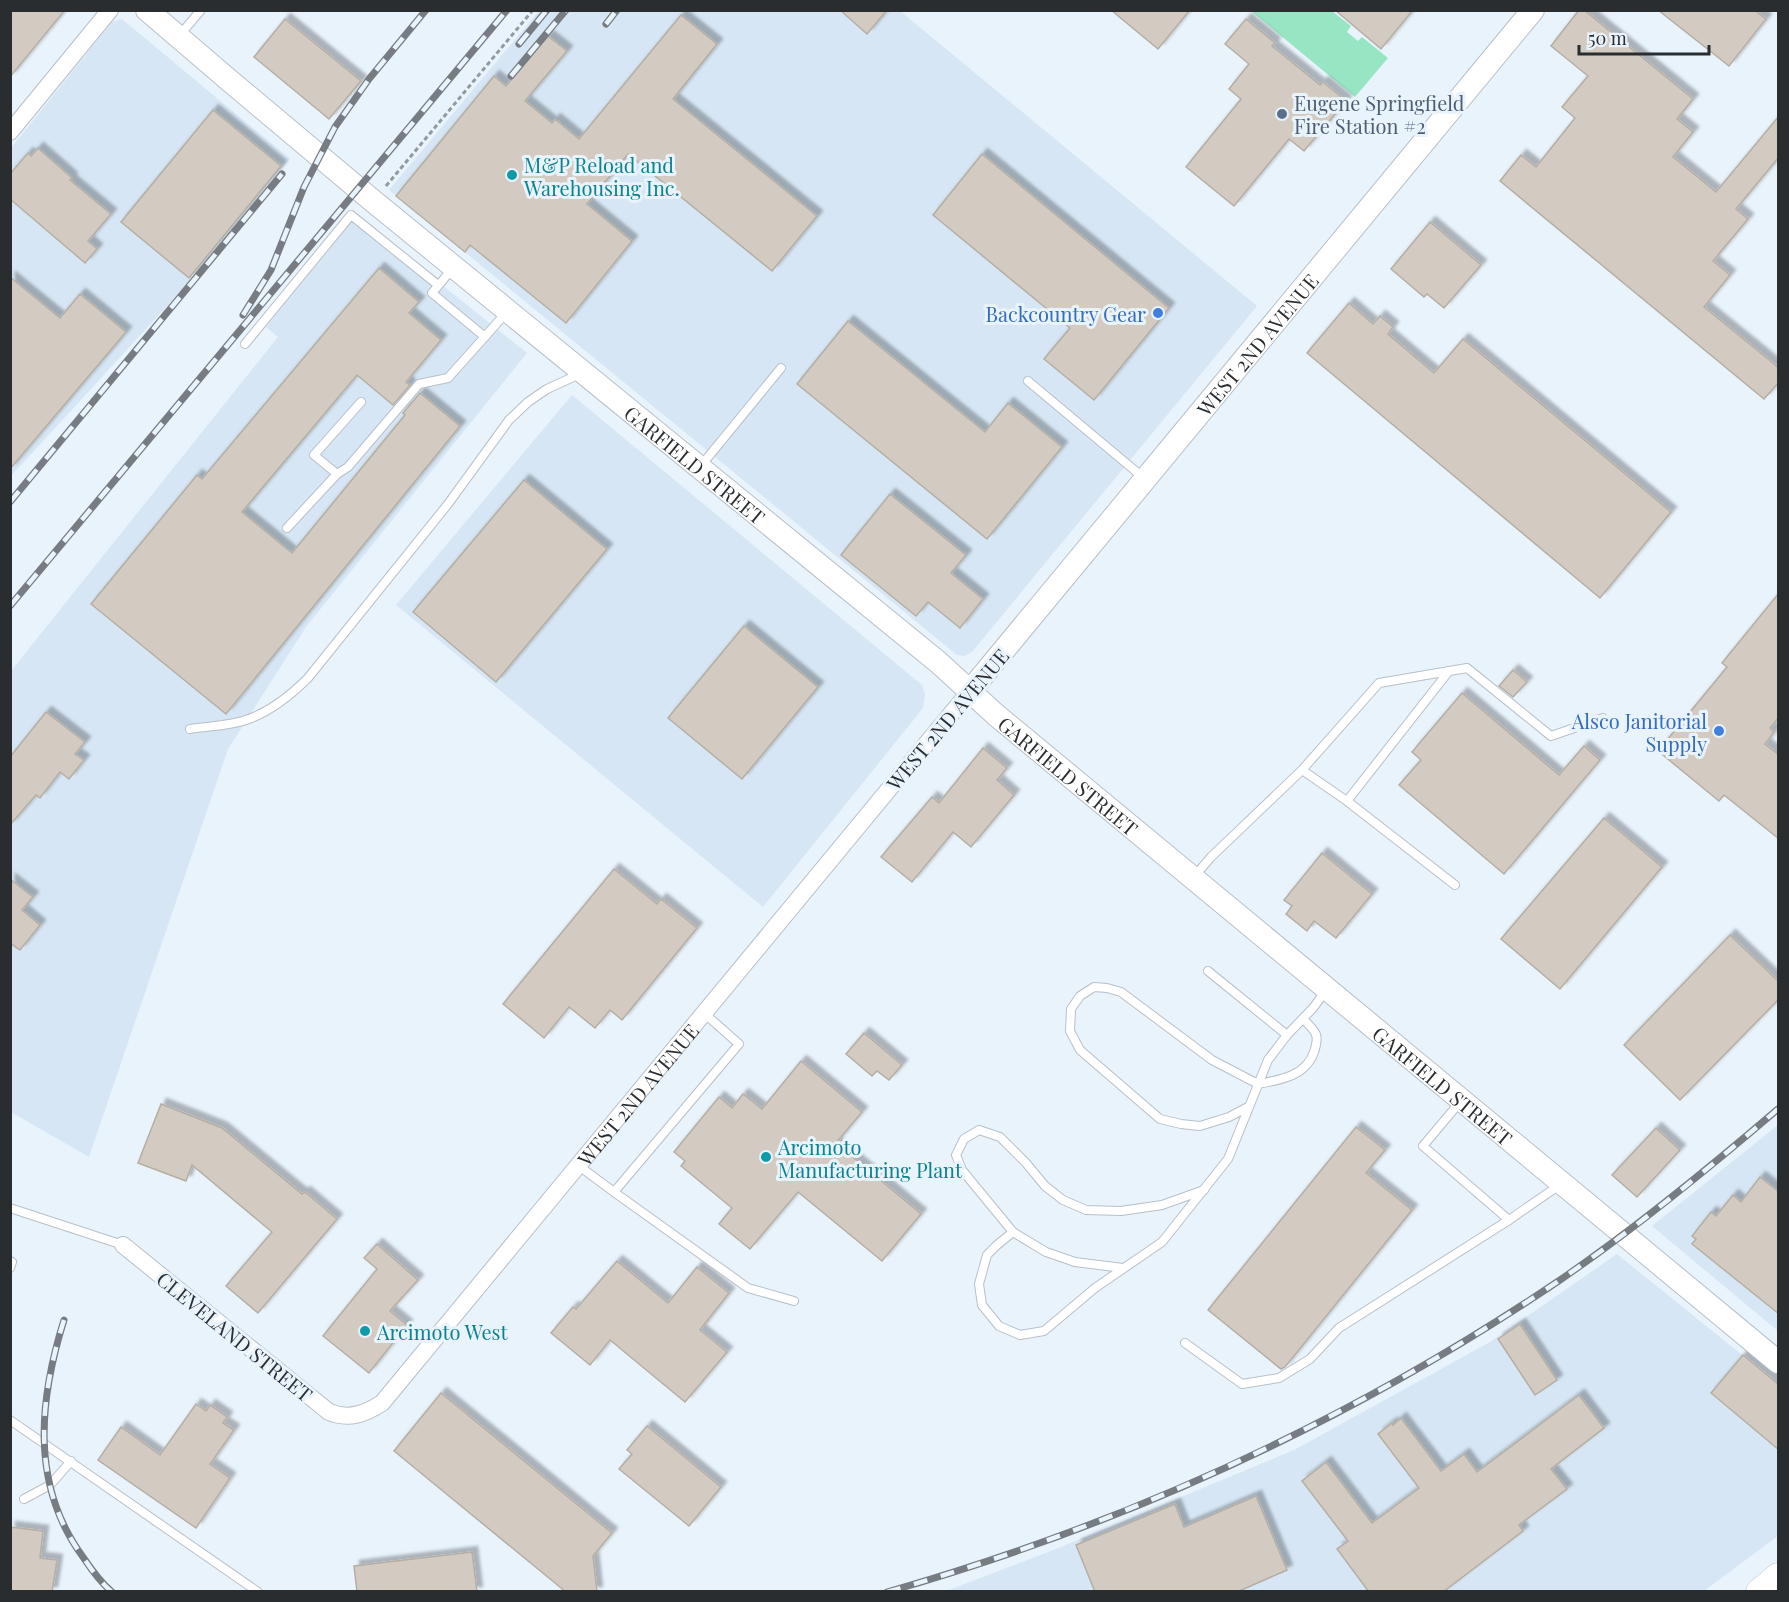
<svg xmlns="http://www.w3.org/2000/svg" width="1789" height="1602" font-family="'Playfair Display',serif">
<defs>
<filter id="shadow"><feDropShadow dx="5.5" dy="-5.5" stdDeviation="1.5" flood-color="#0004"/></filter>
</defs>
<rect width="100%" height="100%" fill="#e9f3fc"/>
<g fill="#d6e6f4">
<path d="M539,11h361l357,295 -285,346 -8,4 -7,-1 -568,-465z"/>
<path d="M122,19l168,140 -100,122 -179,195v-328l101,-126z"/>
<path d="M356,216l171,137 -221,274 -78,122 -139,408 -78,-45v-441l267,-334 -12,-10z"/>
<path d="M572,395l350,290 3,9 -2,14 -160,199 -367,-302z"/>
<path d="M1778,1125v206l-126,-105z"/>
<path d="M1617,1254l161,130v152l-74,55 -760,1 112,-43 238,-99 196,-108z"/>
</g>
<path fill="#98e5c3" d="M1251,11h81l19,15 -4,6 11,9 4,-4 26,21 -33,39z"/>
<g fill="#d3cbc1" stroke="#b5aea4" stroke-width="1.5" filter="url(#shadow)">
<path d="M10,10h55l-55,67z"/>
<path d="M840,10h47l-20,24z"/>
<path d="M1111,10h79l-32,39z"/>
<path d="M1335,10h78l-32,39z"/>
<path d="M1579,10h5l109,89 -16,20 16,13 -20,25 43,35 63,-76v41l-43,52 12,10 -35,42 17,14 -26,32 75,61v14l-15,17 -264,-218 21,-26 15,12 39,-49 -13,-11 26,-31 -37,-30z"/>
<path d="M1658,10h96l12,9 -37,47z"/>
<path d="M681,15l36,29 -44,55 144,117 -45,55 -144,-117 -41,50 45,37 -66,82 -96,-78 -5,7 -69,-56 98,-120 12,10 42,-50 19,15 -42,50 27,22 3,-4 24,20z"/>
<path d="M285,19l76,62 -32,38 -75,-62z"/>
<path d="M1246,19l29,24 -3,3 48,39 3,-3 23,19 -42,50 -15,-12 -55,67 -48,-39 55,-68 -12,-10 20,-25 -24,-20z"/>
<path d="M213,110l68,56 -92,112 -68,-56z"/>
<path d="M38,148l34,30 -2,2 41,34 -23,27 9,8 -12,14 -75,-64v-25l18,-21 3,3z"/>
<path d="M982,154l187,154 -75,92 -50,-41 26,-31 -137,-113z"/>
<path d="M1430,222l51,43 -37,43 -17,-14 -3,3 -33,-28z"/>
<path d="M379,268l40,34 -10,11 32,27 -35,42 4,3 -17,20 -36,-30 -115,137 50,41 113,-138 -2,-2 17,-20 40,33 -234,288 -135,-110 106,-129 5,4z"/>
<path d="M10,277l50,41 20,-24 46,38 -116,137z"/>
<path d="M1349,303l24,21 7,-8 13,11 -5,7 46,39 29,-34 208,173 -71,86 -293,-245z"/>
<path d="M848,321l137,111 23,-29 54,44 -75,92 -190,-155z"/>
<path d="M524,480l83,69 -111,133 -83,-70z"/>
<path d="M890,494l76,61 -15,18 32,26 -23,29 -32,-26 -12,14 -75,-61z"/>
<path d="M1779,593v124l-9,11 4,4 -9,12 14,11v84l-55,-44 -5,6 -61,-50 69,-84 -5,-4z"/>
<path d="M744,626l74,61 -76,92 -74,-61z"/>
<path d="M1513,670l14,12 -14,15 -14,-11z"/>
<path d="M1462,693l97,82 25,-29 16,14 -96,114 -105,-89 22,-25 -9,-8z"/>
<path d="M46,712l39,30 -10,12 9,6 -15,19 -9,-7 -20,26 -4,-3 -26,30v-68z"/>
<path d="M983,748l24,20 -10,12 17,15 -43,52 -18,-15 -41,50 -31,-25 51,-60 7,6z"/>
<path d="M1604,818l58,49 -102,122 -59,-50z"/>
<path d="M1322,853l50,41 -36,44 -22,-17 -7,10 -21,-17 6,-8 -8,-6z"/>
<path d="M614,869l43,35 4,-5 36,29 -75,92 -12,-10 -15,18 -26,-21 -25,31 -41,-34z"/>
<path d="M10,879l23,18 -11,13 18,15 -20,25 -10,-7z"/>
<path d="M1730,935l49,47v17l-99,101 -56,-55z"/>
<path d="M864,1033l38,32 -13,15 -12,-9 -5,5 -26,-22z"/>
<path d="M801,1061l61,51 -26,31 85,71 -39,47 -84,-69 -48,57 -31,-25 13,-16 -51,-42 4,-5 -11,-9 45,-55 13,11 11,-14 19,15z"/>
<path d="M161,1104l61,24 80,66 3,-2 32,27 -79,94 -32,-27 46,-54 -80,-67 -6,16 -48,-18z"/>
<path d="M1356,1127l29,23 -19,23 46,37 -127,157 -4,2 -73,-59z"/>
<path d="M1656,1128l24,22 -43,47 -25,-22z"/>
<path d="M1760,1177l19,15v122l-87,-70 4,-5 -4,-3 19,-24 5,4 17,-21 8,7z"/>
<path d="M377,1244l41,36 -28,31 17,14 -38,48 -46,-37 54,-67 -13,-11z"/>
<path d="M617,1261l51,42 29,-36 32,26 -29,37 27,22 -42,50 -75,-62 -20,25 -39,-32 22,-26 3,2z"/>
<path d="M1520,1324l37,56 -22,15 -37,-56z"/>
<path d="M1743,1355l36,30v65l-68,-57z"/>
<path d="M441,1393l171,140 -19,23 4,36h-31l-172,-141z"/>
<path d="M1579,1395l25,33 -53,41 16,20 -48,36 4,6 -80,61h-74l-32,-43 11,-8 -46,-60 24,-19 46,61 47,-35 -41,-54 14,-11 1,2 8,-7 40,53 23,-17 13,18z"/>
<path d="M196,1404l10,7 4,-6 17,12 -4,6 11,7 -24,34 20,14 -34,50 -98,-68 23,-33 39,28z"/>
<path d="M647,1426l74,61 -32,39 -70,-57 13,-15 -5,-4z"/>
<path d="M1256,1496l31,74 -50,22h-142l-19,-47 99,-41 9,23z"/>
<path d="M10,1527l33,4 -3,27 17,2 -5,32h-42z"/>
<path d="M472,1552l5,40h-120l-3,-26z"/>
</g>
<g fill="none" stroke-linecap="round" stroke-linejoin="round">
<g stroke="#b7c0c9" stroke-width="10">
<g id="lane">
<path d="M179,36l22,-26"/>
<path d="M453,268l-21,25 53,44"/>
<path d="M245,344l106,-129 87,70"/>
<path d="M1028,381l117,98"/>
<path d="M700,467l81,-99"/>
<path d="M337,474l-23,-19 47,-53"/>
<path d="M287,528l50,-54 11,-7 71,-83 29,-6 58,-65"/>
<path d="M190,729c18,-3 39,-3 56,-9 24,-8 44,-24 62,-42l140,-174 61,-84 19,-18 19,-13 35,-16"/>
<path d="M1302,770l45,31 102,-130"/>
<path d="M1347,801l108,84"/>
<path d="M1193,878l18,-21 91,-87 77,-87 88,-15 84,68 52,-18"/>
<path d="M1208,971l79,64"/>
<path d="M1248,1107l-19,10 -29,9 -19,-2 -21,-5 -80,-69 -10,-19 1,-22 9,-13 14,-9 13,1 14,4 91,68 46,24c22,-4 48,-8 56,-32 6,-18 2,-20 -11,-33"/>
<path d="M579,1166l35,26 125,-148 -35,-31"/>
<path d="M614,1192l134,96 46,13"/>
<path d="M10,1208l113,37"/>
<path d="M1509,1220l52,-36"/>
<path d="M1013,1232l-51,-62 -6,-15 8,-16 15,-9 21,7 26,26 19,23 18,14 23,10 35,1 41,-6 42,-15"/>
<path d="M10,1261l2,1 -2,6"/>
<path d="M1123,1268l-48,-6 -29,-10 -33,-20 -16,13 -10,10 -8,29 3,21 17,21 21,9 24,-4 51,-43 67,-46 66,-83 40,-99 19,-25 26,-27 14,-19"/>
<path d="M1185,1343l57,41 37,-6 31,-19 29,-31 170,-108 -86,-74 37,-44"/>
<path d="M10,1420l248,172"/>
<path d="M24,1499l26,-14 21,-24"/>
</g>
</g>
<g stroke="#b7c0c9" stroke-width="18">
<g id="street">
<path d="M10,132l100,-122"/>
<path id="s1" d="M123,1245l206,167c20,8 36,2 53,-9l588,-712"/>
</g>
</g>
<g stroke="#b7c0c9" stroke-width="24">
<g id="secondary">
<path id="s2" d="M147,10l83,71 143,120 565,461 58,53 782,647"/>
<path id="s3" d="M970,691l563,-681"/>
</g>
</g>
<g stroke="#b7c0c9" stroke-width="27">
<path id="primary" d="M1759,1592l19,-16"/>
</g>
<path stroke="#92999f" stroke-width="3" stroke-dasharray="4.5 3" stroke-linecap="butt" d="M386,186l147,-176"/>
<use href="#lane" stroke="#fff" stroke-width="8"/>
<use href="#street" stroke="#fff" stroke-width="16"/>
<use href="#secondary" stroke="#fff" stroke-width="22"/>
<use href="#primary" stroke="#fff" stroke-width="26"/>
<g stroke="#767c81" stroke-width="7">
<g id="rail">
<path d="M606,24l11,-14"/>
<path d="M519,44l28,-34"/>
<path d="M511,76l55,-66"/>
<path d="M243,315l28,-45 33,-83 31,-60 34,-48 57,-69"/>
<path d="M10,502l272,-328"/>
<path d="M10,606l497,-596"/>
<path d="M64,1320c-25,80 -34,165 19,237 8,12 17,25 29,35"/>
<path d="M887,1592c239,-68 467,-173 673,-312 76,-52 148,-111 218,-171"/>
</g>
</g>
<use href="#rail" stroke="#e9f3fc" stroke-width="4.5" stroke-dasharray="14" stroke-linecap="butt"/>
</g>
<circle fill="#5c6f8a" stroke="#e9f3fc" stroke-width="2" cx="1282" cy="114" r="6"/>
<g fill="#0f9aa8" stroke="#e9f3fc" stroke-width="2">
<circle cx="512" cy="175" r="6"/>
<circle cx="766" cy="1157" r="6"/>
<circle cx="365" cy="1331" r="6"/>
</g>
<g fill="#3f7fe0" stroke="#e9f3fc" stroke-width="2">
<circle cx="1158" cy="313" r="6"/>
<circle cx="1719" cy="731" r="6"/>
</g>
<g text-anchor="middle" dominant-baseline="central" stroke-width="6" stroke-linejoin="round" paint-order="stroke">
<g font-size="20" fill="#4e5e75" stroke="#e9f3fc" text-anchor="start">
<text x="1294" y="102">Eugene Springfield<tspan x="1294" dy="23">Fire Station #2</tspan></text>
</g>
<g font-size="20" fill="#0d838f" stroke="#e9f3fc" text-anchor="start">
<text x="524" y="164">M&amp;P Reload and<tspan x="524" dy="23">Warehousing Inc.</tspan></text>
<text x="778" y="1146">Arcimoto<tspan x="778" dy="23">Manufacturing Plant</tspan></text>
<text x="377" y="1331">Arcimoto West</text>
</g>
<g font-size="20" fill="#366cbe" stroke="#e9f3fc" text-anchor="end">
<text x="1146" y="313">Backcountry Gear</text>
<text x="1707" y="720">Alsco Janitorial<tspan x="1707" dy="23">Supply</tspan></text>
</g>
<g font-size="20" fill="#292d30" stroke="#e9f3fc">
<text stroke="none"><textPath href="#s3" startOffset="450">WEST 2ND AVENUE</textPath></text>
<text stroke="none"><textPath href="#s2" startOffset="712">GARFIELD STREET</textPath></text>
<text transform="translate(947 719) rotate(-50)">WEST 2ND AVENUE</text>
<text stroke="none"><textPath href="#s2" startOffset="1198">GARFIELD STREET</textPath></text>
<text stroke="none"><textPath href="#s2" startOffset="1684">GARFIELD STREET</textPath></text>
<text stroke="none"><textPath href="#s1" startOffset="722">WEST 2ND AVENUE</textPath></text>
<text transform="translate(235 1336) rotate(39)">CLEVELAND STREET</text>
</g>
</g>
<rect width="1789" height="1602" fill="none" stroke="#292d30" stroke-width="24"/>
<path d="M1579 45v9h130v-9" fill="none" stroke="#292d30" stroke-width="3"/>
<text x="1588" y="45" font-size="18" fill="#292d30" stroke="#e9f3fc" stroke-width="4.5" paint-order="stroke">50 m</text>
</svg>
